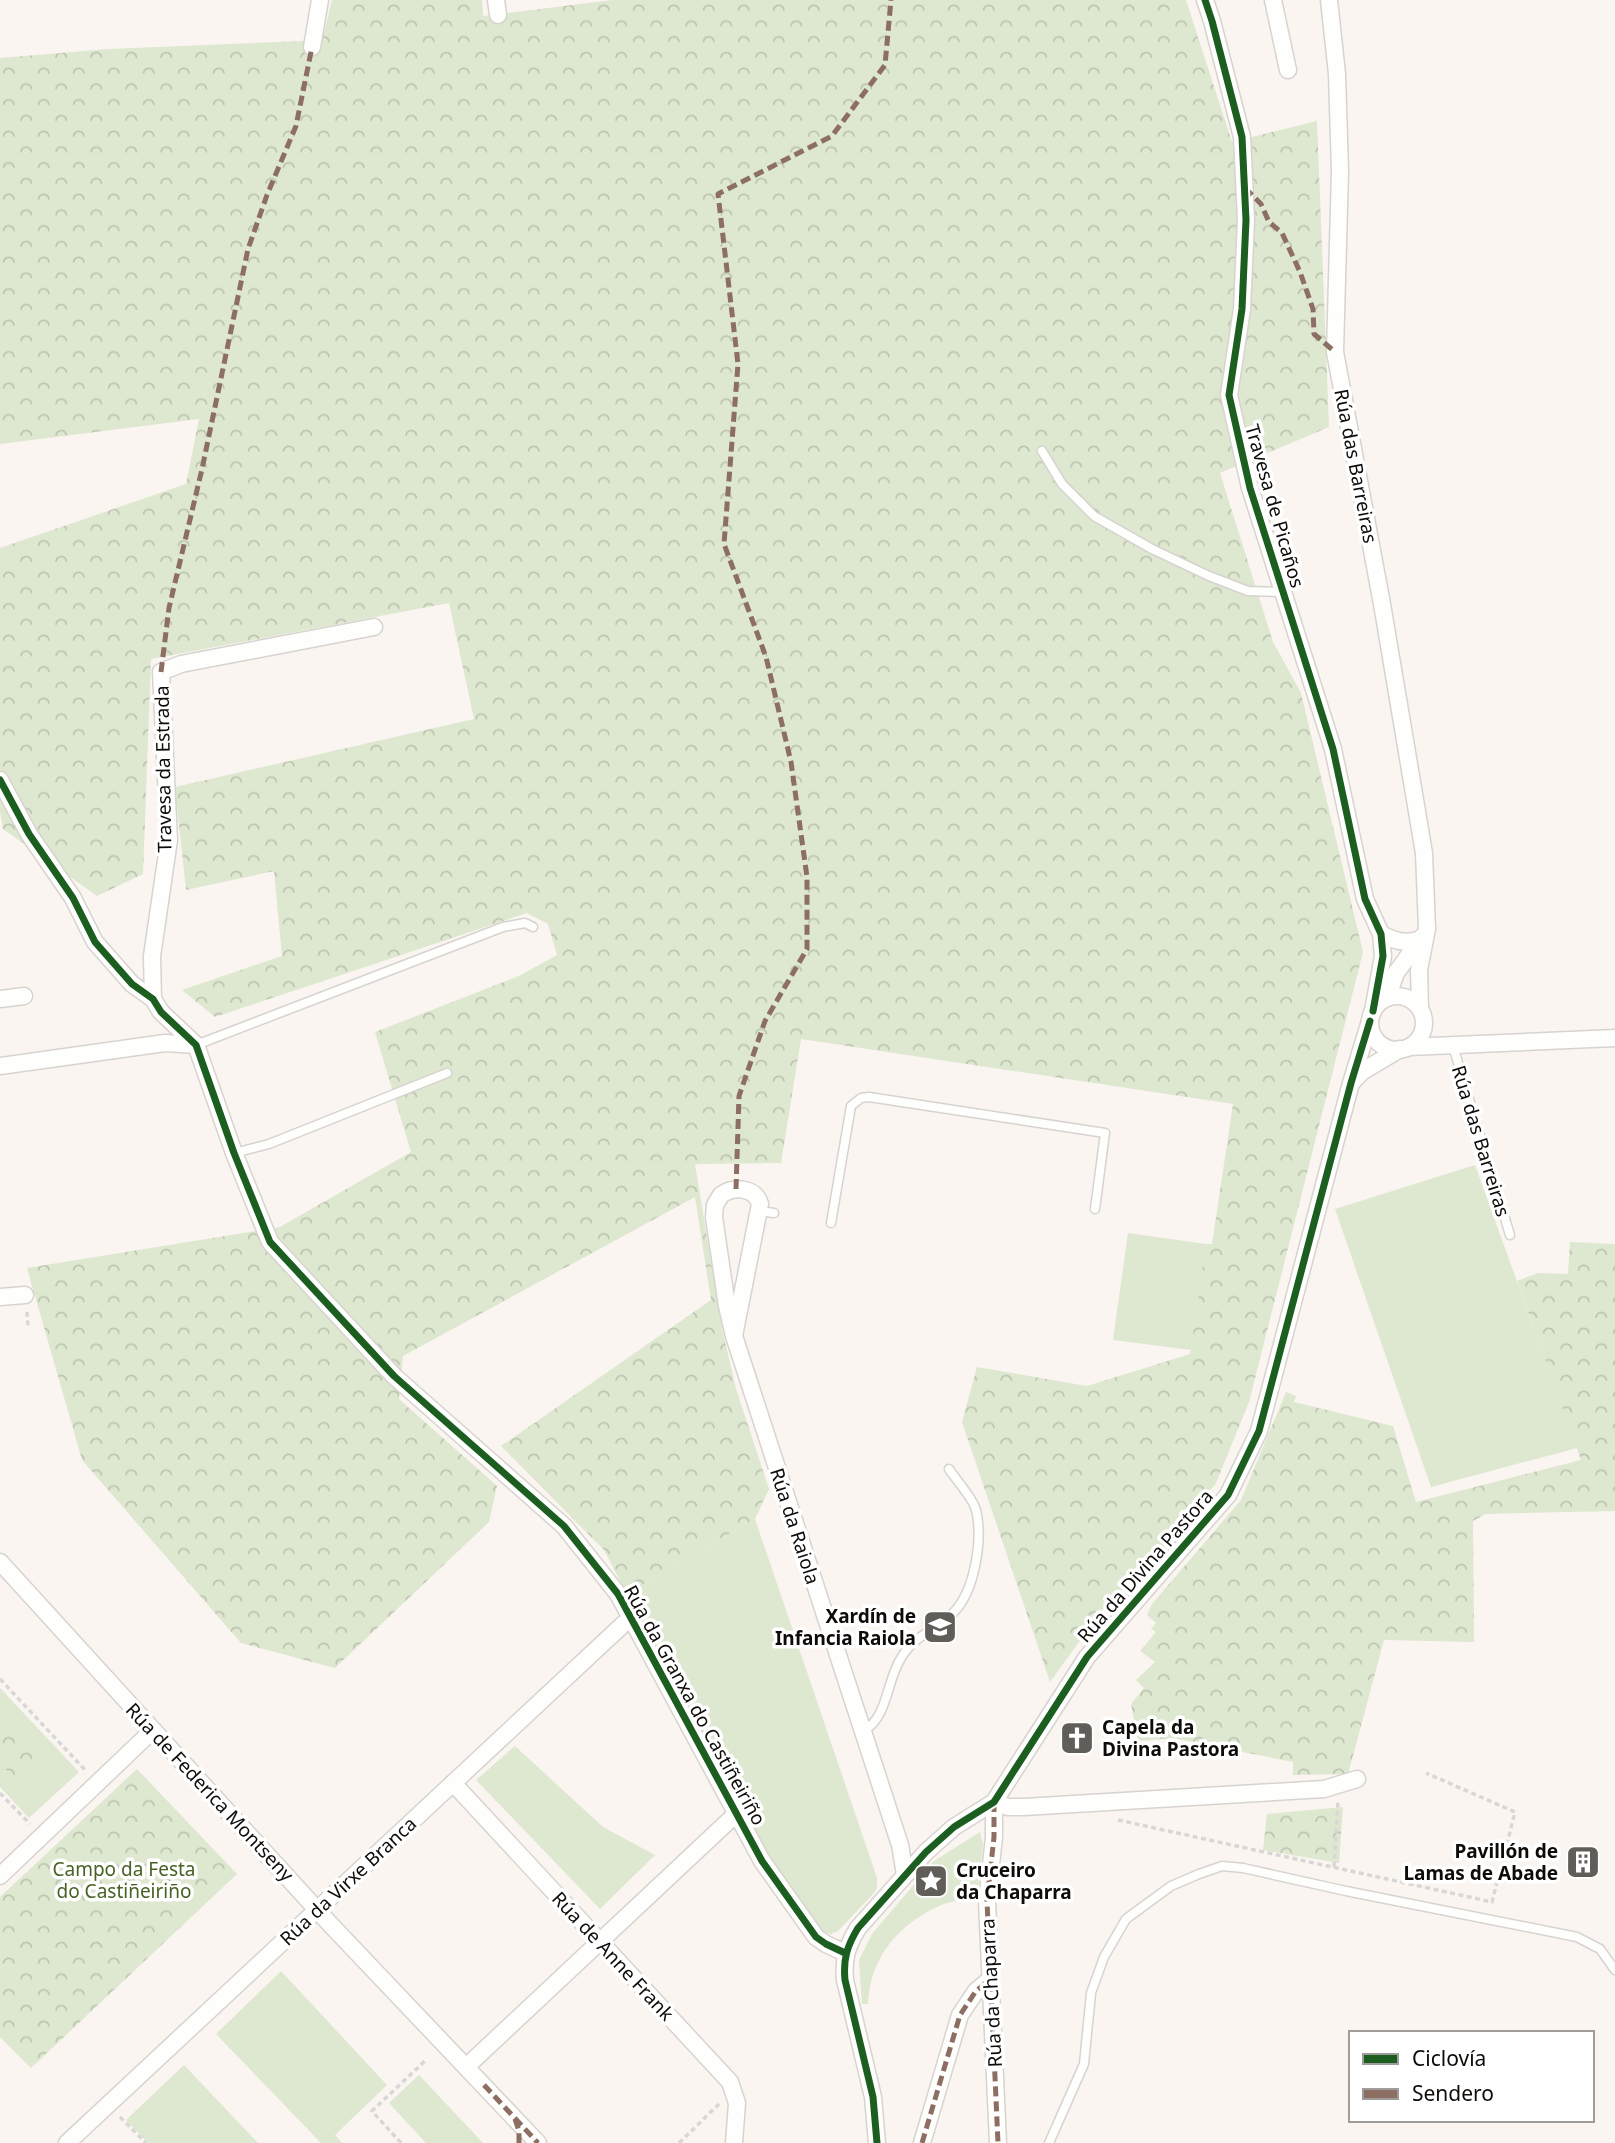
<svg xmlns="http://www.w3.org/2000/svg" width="1615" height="2143" font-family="'Noto Sans',sans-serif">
<defs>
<pattern id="forest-crowns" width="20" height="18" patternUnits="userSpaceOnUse" patternTransform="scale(1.75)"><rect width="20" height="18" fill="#dee7d0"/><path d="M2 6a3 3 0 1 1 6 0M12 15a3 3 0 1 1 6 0" fill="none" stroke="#bdc5b1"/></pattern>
</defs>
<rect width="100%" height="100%" fill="#faf5f0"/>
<g fill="#dee7d0">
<path d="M1475,1165l102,283 -146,39 -96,-278z"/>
<path d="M1128,1233l78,11 -15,106 -78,-10z"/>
<path d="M755,1519l122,359v10l-3,5 -36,38 -7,3 -11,-4 -52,-74 -105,-189 -36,-73z"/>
<path d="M0,1688l79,84 -50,46 -29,-31z"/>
<path d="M515,1746l88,81 52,28 -55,54 -124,-129z"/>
<path d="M980,1832l3,12 -6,55c-10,1 -23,1 -33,5 -44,18 -74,52 -76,100h-6l-3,-44 13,-26 62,-73z"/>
<path d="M281,1971l106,114 -52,50 7,8h-21l-105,-109z"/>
<path d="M184,2065l74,78h-110l-22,-23z"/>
<path d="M419,2075l64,68h-57l-37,-40z"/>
</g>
<g fill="url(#forest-crowns)">
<path d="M332,0h150l1,16 129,-16h574l46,142 85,-21 12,306 -109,46 53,169 28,51 62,259 -114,450 -33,81 -50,62 -63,64 -53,73 -88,-260 15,-55 110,19 103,-32 16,-110h6l21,-140 -432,-65 -20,124 -86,1 27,164 14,61 33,100 -14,30 -128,75 -23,-44 -103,-104 210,-146 -16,-103 -292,159 -4,43 98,87 -8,36 -154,146 -94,-25 -159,-183 -55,-192 253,-41 131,-75 -36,-120 144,-56 38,-21 -9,-31 -21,-11 -312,104 -33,-27 100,-34 -8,-85 -88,19 -11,-103 299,-68 -25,-116 -298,56 -8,215 -46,22 -94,-67 -3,-18v-263l186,-64 13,-65 -199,25v-386l109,-9 195,-8 20,-8z"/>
<path d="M1570,1242l45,2v267l-129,3 -13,7 1,121 -90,-2 -36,134 -55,1v-13l-120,-24 -35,3 -7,-37 13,-16 -8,-8 19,-18 -15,-11 16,-19 -5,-3 5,-6 -9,-8 5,-11 89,-104 45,-108 10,4 -2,6 99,24 23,76 165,-42 -64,-179 21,-8 30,1z"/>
<path d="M7,1725l28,31 -22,21 -13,-14v-32z"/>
<path d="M137,1769l100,105 -206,194 -31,-31v-140z"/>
<path d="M1343,1807l-4,56 -76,-13 4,-36z"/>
</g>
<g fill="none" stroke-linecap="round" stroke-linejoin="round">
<g stroke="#d7d3cf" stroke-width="11">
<g id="lane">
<path d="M1042,451l20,33 32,32 58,33 57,27 39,15 35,1"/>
<path d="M196,1045l307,-118 22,-4 8,4"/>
<path d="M1453,1046l57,189"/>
<path d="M234,1153l35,-9 178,-71"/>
<path d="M759,1211l15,2"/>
<path d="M831,1223l20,-117 10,-8 8,-1 236,36 -10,76"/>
<path d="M863,1731c25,-13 23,-49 38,-73 15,-25 37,-28 53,-46 21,-22 29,-73 22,-102 -3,-12 -20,-30 -27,-41"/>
<path d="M1049,2143l35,-79 7,-71 13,-36 22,-38 45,-33 28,-12 23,-8 21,2 103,23 231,46 23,12 15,21"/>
</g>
</g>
<g stroke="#d7d3cf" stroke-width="19">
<g id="street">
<path d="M496,0l2,15"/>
<path d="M1205,0l7,21 30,116 4,83 -4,89 -13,86 21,93 83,261 32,150 16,35 2,22 -10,55"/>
<path d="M1273,0l15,70"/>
<path d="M1329,0l8,74 3,97 -5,181 47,252 42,249 3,76 -8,41 1,38"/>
<path d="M312,47l8,-47"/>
<path d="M0,780l29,54 44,64 22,44 37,42 21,15 8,13 35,33 38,108 36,89 124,134 170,150 54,68 144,267 54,76 10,7 19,9"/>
<path d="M1381,934c14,7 23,10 38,6"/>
<circle cx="1397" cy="1023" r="27"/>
<path d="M1387,998l9,-25 26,-36"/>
<path d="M0,999l24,-3"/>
<path d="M153,999l-1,-43 17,-116 -8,-168 20,-8 193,-37"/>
<path d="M1409,1047l206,-9"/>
<path d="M0,1066l165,-23 31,2"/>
<path d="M1352,1082l11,-11 37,-22"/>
<path d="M0,1297l25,-2"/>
<path d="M734,1336l26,-132c-5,-17 -26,-18 -39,-9l-6,10 -1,12 13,89 7,30 166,509 5,30"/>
<path d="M0,1562l330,362 208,219"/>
<path d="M453,1783l277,299 7,21 -3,40"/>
<path d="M994,1802l14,5h16l300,-18 33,-10"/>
<path d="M994,1802v35l-7,64 11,242"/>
<path d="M0,1876l153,-146"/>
<path d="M466,2067l270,-253"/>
<path d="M67,2143l563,-525"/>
<path d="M877,2143l-4,-46 -28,-117c-2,-21 2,-34 13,-52l68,-76 28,-25 40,-25 93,-145 141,-162 31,-64 92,-348 19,-62"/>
<path d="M922,2143l38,-128 16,-24 13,-11"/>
</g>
</g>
<g stroke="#d9d7d6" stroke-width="3.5" stroke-dasharray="5 3.5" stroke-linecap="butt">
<path d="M27,1312l1,15"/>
<path d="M0,1679l87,93"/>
<path d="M0,1793l30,31"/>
<path d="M1118,1820l374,82 23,-90 -89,-39"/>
<path d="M1334,1867l4,-65"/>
<path d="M120,2117l26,26"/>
<path d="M401,2143l-29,-32 55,-52"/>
<path d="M679,2143l40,-39"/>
</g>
<use href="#lane" stroke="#fefefd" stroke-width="8"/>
<use href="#street" stroke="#fefefd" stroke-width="16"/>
<g stroke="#8d6e63" stroke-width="5" stroke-dasharray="10 5" stroke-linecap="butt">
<path d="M1245,188l16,16 8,18 13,11 18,39 13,37 1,25 21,18"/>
<path d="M161,672l8,-64 33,-139 46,-220 19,-54 29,-69 16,-79"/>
<path d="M736,1189l3,-93 26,-75 42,-72v-72l-16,-115 -25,-105 -42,-113 14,-180 -20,-170 114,-58 53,-71 6,-65"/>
<path d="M994,1802v35l-7,64 11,242"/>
<path d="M484,2085l54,58"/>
<path d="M515,2119l4,12v12"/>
<path d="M922,2143l38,-128 16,-24 13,-11"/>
</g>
<g stroke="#fff" stroke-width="11">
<g id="cycleway">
<path d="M1205,0l7,21 30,116 4,83 -4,89 -13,86 21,93 83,261 32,150 16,35 2,22 -10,55"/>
<path d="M0,780l29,54 44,64 22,44 37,42 21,15 8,13 35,33 38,108 36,89 124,134 170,150 54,68 144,267 54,76 10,7 19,9"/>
<path d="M877,2143l-4,-46 -28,-117c-2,-21 2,-34 13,-52l68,-76 28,-25 40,-25 93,-145 141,-162 31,-64 92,-348 19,-62"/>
</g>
</g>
<use href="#cycleway" stroke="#1b5e20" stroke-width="7"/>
</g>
<defs>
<g id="school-square" transform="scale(1.75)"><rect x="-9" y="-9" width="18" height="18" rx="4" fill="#615d59" stroke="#fff"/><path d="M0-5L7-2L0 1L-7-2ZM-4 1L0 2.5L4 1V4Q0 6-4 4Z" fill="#fff"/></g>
<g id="church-square" transform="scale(1.75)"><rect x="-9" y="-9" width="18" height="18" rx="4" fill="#615d59" stroke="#fff"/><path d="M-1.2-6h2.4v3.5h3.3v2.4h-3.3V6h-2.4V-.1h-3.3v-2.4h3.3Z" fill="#fff"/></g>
<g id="building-square" transform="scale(1.75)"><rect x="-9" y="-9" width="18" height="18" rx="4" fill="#615d59" stroke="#fff"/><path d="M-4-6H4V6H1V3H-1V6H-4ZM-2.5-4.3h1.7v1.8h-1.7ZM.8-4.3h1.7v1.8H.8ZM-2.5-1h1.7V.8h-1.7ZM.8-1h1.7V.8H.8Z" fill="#fff"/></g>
<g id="sight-square" transform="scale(1.75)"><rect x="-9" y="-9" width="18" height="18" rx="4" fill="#615d59" stroke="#fff"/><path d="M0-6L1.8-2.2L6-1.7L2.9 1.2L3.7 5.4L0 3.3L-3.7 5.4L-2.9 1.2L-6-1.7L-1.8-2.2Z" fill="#fff"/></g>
</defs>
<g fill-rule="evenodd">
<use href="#school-square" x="940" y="1627"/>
<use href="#church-square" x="1077" y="1738"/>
<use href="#building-square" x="1583" y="1862"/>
<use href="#sight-square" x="931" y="1881"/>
</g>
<g text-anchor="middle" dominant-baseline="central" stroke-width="7" stroke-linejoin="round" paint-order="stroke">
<g font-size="19" fill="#0e0b08" stroke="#fff">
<text transform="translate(1356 466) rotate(79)">Rúa das Barreiras</text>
<text transform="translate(1275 506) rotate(74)">Travesa de Picaños</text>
<text transform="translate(163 769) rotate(-91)">Travesa da Estrada</text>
<text transform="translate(1481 1141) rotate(73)">Rúa das Barreiras</text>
<text transform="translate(795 1526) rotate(72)">Rúa da Raiola</text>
<text transform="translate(1145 1566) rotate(-49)">Rúa da Divina Pastora</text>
<text transform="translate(695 1705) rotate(61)">Rúa da Granxa do Castiñeiriño</text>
<text transform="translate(210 1792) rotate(47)">Rúa de Federica Montseny</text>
<text transform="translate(348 1881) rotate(-43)">Rúa da Virxe Branca</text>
<text transform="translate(613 1956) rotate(47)">Rúa de Anne Frank</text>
<text transform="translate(991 1993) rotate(-93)">Rúa da Chaparra</text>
</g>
<g font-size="19" font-weight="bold" fill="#0e0b08" stroke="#fff" text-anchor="end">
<text x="916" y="1616">Xardín de<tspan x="916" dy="22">Infancia Raiola</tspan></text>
<text x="1102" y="1727" text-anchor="start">Capela da<tspan x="1102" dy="22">Divina Pastora</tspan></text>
<text x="1558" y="1851">Pavillón de<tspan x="1558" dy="22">Lamas de Abade</tspan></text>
<text x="956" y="1870" text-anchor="start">Cruceiro<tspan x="956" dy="22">da Chaparra</tspan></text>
</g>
<g font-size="19" fill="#466123" stroke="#fff">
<text x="124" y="1869">Campo da Festa<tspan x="124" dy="22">do Castiñeiriño</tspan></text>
</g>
</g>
<rect x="1349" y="2031" width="245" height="91" fill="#ffffff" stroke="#9f9d9c" stroke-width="2"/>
<rect x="1363" y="2054" width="35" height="10" fill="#1b5e20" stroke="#9f9d9c" stroke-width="2"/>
<text x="1412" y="2066" font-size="21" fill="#0e0b08">Ciclovía</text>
<rect x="1363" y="2089" width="35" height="10" fill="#8d6e63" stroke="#9f9d9c" stroke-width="2"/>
<text x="1412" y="2101" font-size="21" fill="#0e0b08">Sendero</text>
</svg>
